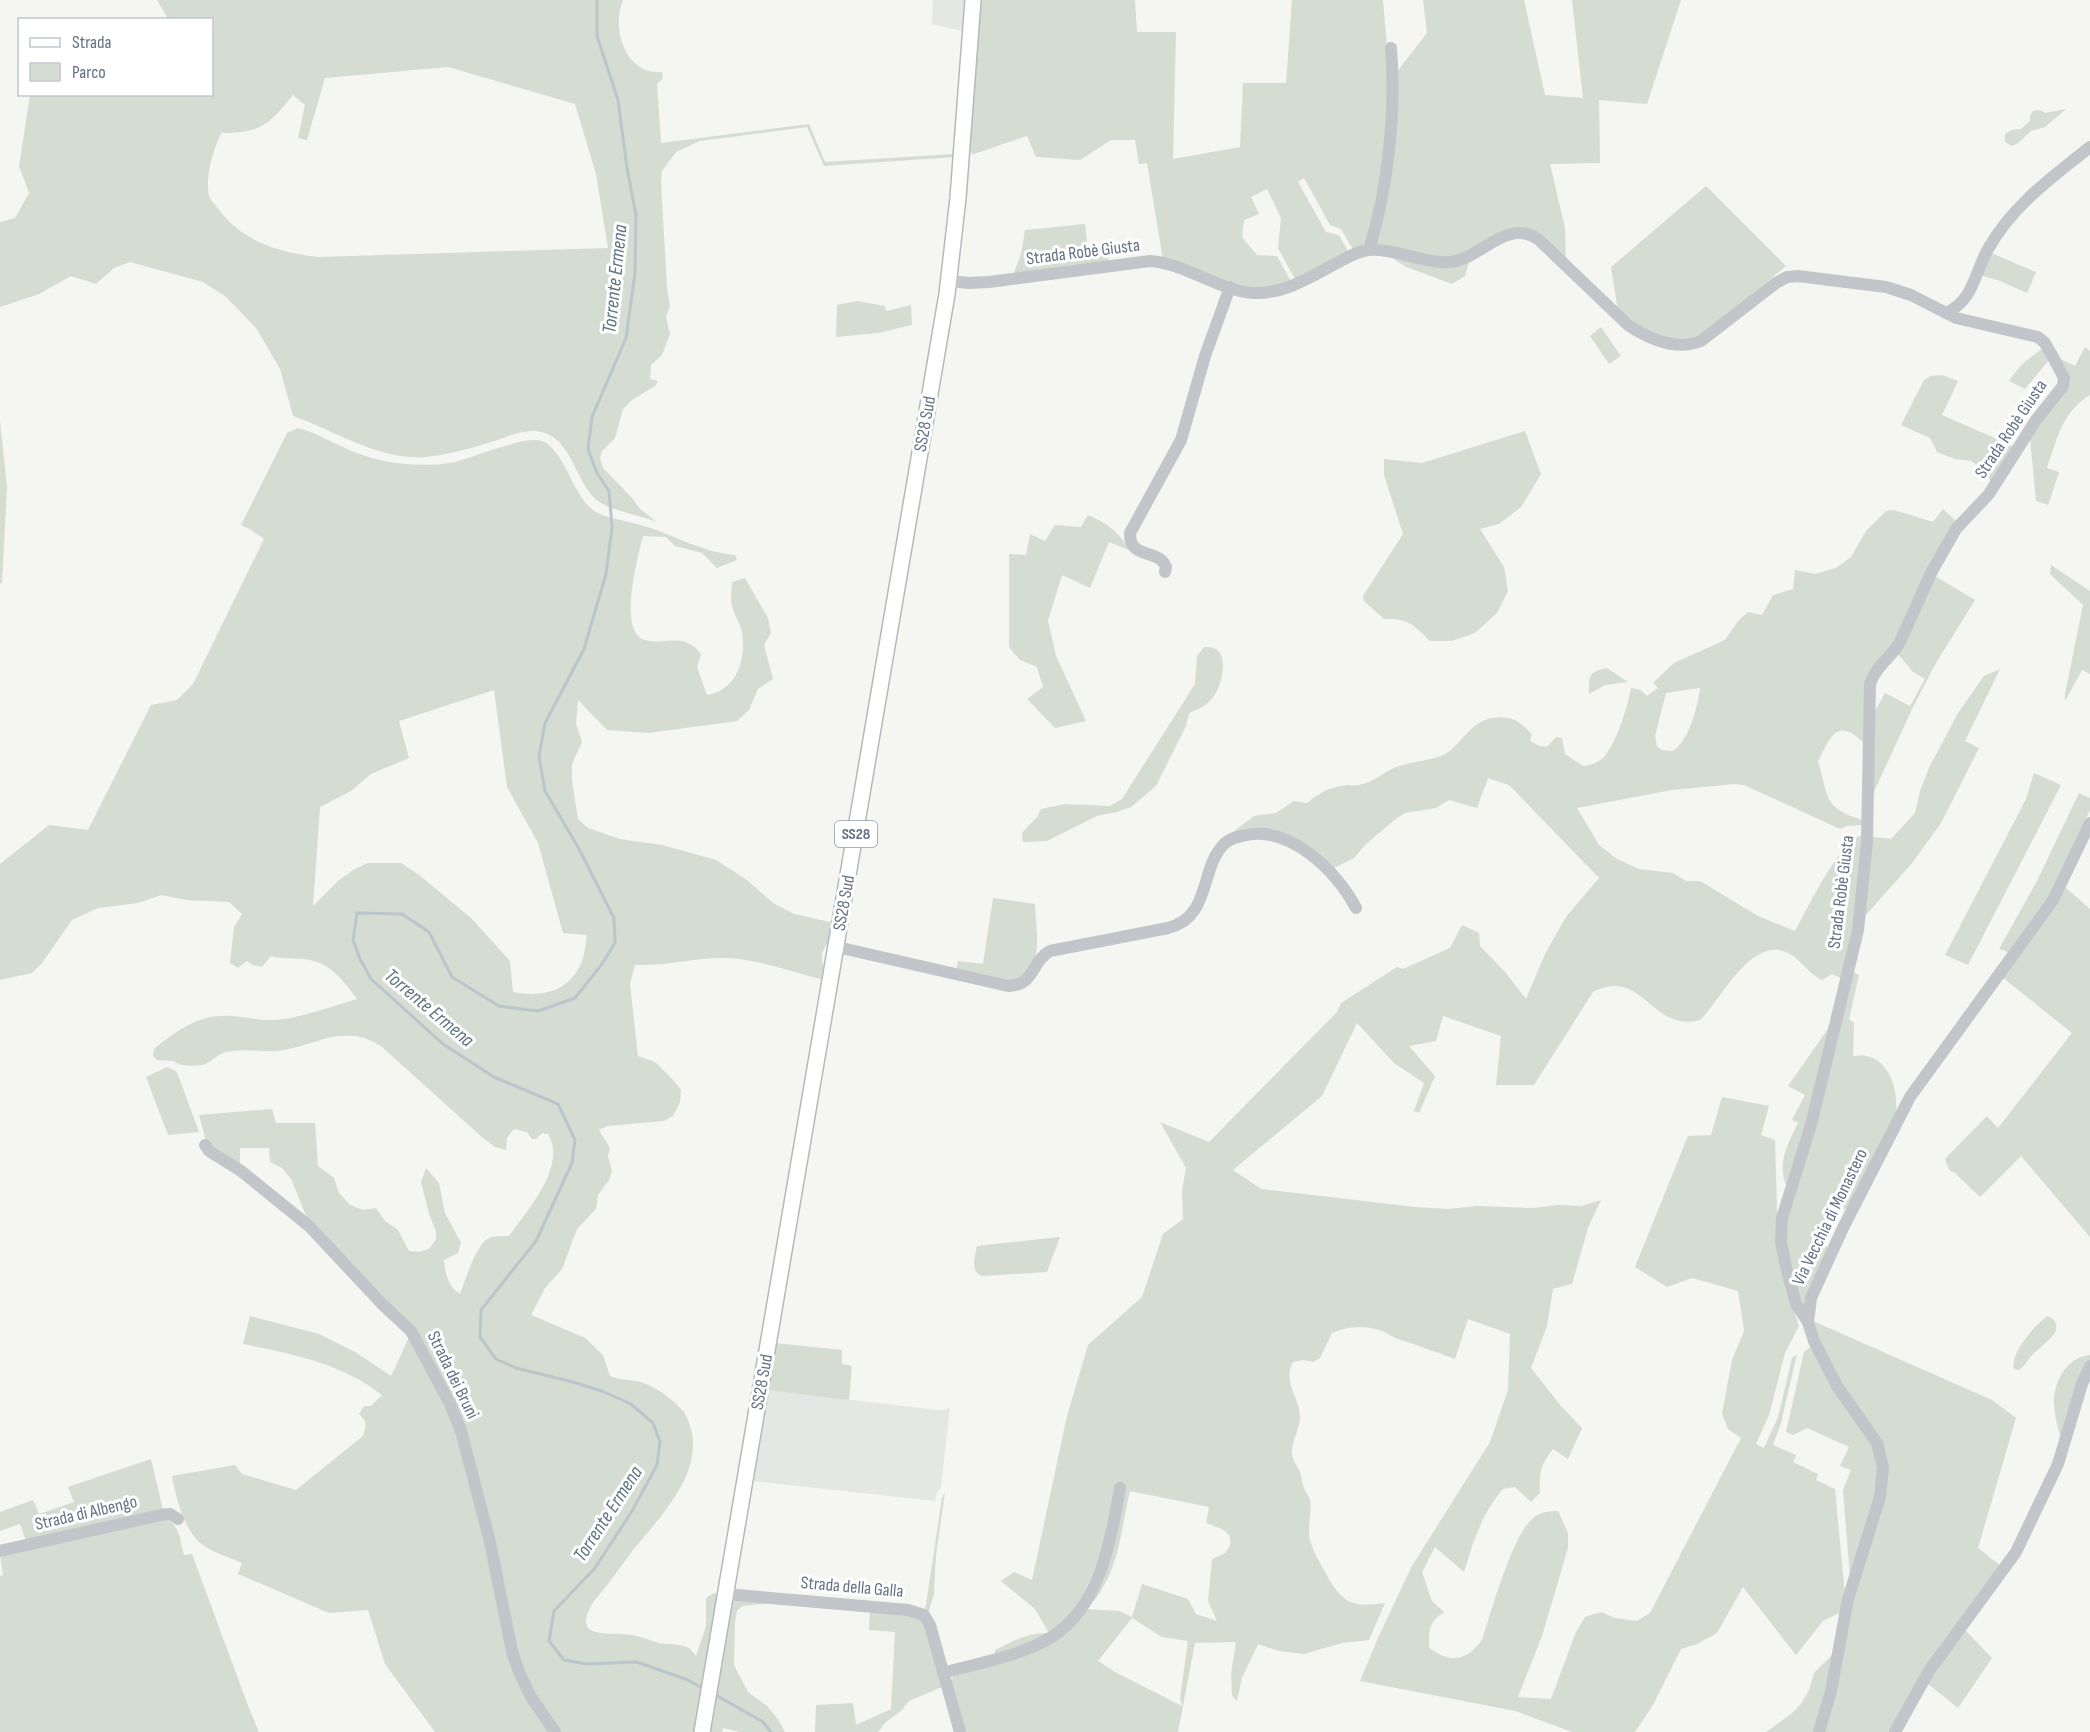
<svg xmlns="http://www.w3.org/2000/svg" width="2090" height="1732" font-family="'Sofia Sans Condensed',sans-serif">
<rect width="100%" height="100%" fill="#f5f5f1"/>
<g fill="#e5e7e4">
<path d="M933,0h33l-3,31 -31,-7z"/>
<path d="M767,1390l171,20h7l5,-2 -9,79 -5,8 -1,6 -183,-20z"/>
</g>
<g fill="#d5dcd2" fill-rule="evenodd">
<path d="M157,0h466c-12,28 2,75 39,72l1,6 -6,6 4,59 148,-19 16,38 129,-8v3l-130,9 -17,-39 -107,14 -24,11 -14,19 -1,11 6,106 3,18 -4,11 4,17 -8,21 -11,10 -1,14 8,2 -3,5 -23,14 -9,9 -8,29 -13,13 -2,7 3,10 5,5 25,26 7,10 17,13c-15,-6 -43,-11 -56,-19 -26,-16 -27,-64 -60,-71 -16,-4 -37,6 -53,11 -20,6 -41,12 -62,14 -49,3 -90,-26 -133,-41l-13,-47 -24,-41 -31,-32 -22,-14 -73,-20 -16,6 -18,16 -25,-8 -32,18 -39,13v-85l15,-4 14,-25 -10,-27 11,-71 182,-1v-74l-49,-1 4,-2zM448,67l127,37 21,70 12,74 -290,9c-37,-4 -75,-15 -98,-46 -4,-5 -9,-10 -11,-15 -4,-22 4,-44 12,-63 40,0 48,-8 72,-38l12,10 -7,33 9,2 18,-62z"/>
<path d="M979,0h156l2,32h39l-3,127 67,-12 3,-64h43l6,-83h91l7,81 -6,74 -18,92 -12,4 -13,-22 -11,-4 -26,-47 -6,4 28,50 13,3 10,18 -53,28 -18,-33 3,-30 -14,-29 -16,8 8,17 -15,6 -2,17 15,18 20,1 15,27 -36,8 -93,-31 -16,-97 -8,1 -4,-24h-24l-31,20 -44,-3 -9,-21 -53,18 -7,-3z"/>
<path d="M1423,0h101l21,95 38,3 -11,-98h109l-34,104 -48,-4 1,63 -50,1 15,64 1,32 -31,-27 -85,25 -78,-12 24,-173 31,-40z"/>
<path d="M2066,109l-21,18 -14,4 -14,13 -5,2 -7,-4v-8l7,-4 9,-1 9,-8v-5l3,-5 7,-1 5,3z"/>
<path d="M1706,186l80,80 -70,59 -19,13 -26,1 -21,-6 -32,-22 -7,-44z"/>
<path d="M1085,224l3,26 20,-2 1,15 -96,12 8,-21 4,-24z"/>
<path d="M1989,252l47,20 -9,21 -27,-12 -21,-6z"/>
<path d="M1391,257l79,1 -5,18 -13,8 -48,-18z"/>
<path d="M857,301l28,5 1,5 25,-6 1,20 -34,8 -42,4 1,-32z"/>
<path d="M1601,327l20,29 -12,8 -19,-28z"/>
<path d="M2044,347l6,12 -25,30 -16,-8 12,-16z"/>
<path d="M2085,347l5,4v44c-28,17 -33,44 -43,73l12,4 -11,33 -12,-4 -6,-63 32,-44 -4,-36 17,8z"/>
<path d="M1942,375l16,6 -16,34 73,32 -23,36 -12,-16 -9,-6 -16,-2 -18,-7 -7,-14 -29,-13 23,-45 7,-4z"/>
<path d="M0,421l7,66 -5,95 -2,2z"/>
<path d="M298,428c17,4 29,12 45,19 32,16 72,21 107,16 21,-4 74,-28 92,-22 23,8 31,58 54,71 12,7 34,9 48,14 30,9 60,27 91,29l2,5 -20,8 -15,-15 -27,-7 -9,-9 -23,-1c-5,20 -26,97 2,104 22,6 38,-9 56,14l-4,13 10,28c30,-5 39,-35 35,-63 -2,-9 -8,-17 -10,-26 -2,-7 0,-16 0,-24l13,-4 23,40 3,15 -7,12 9,34 -15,10 -9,21 -12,11 -89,12 -41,-3 -29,-30 -2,24 6,18 -10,22v17l6,38 10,9 32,11 42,6 54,15 31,20 26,23 21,11 40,9c0,5 -1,11 -3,15 -7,10 -14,19 -5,31l-2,11c-31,-8 -64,-20 -96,-22 -31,-1 -61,8 -93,7l-5,19 8,72 17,6 19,19 7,9 -1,12 -7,14 -9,5 -57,5 -8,4 11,18 -2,8 4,15 -3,9 -11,15 -2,14 -19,20 -15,40 -17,19 -14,27 54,23 18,17 7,21c12,5 25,3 36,8 13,5 27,16 37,27 3,3 4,7 6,12 18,47 -29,94 -56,127 -13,17 -25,35 -39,51 -26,41 17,30 38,34 9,1 18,6 27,8 10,2 23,0 31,6 1,1 6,7 6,7l10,-30v-28l8,-5 5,1 -25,138h-134l-13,-17 -26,-45 -63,-257 -68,-105 -82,-88 -17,-41 -9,-11 -12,-6 -1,-14h-29v19l-33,-23 -8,-29 73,-6 4,14h39l3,43 16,12 5,15 11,12 13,5 13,-2 9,13 13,9 11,21 11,1 9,-3 7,-10v-8l-7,-17 -8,-32 5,-14 13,15 6,30 16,30 -3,10 -14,7c1,13 4,27 16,34 6,-15 14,-43 25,-53 6,-6 16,-5 24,-5 17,-24 59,-70 39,-102l-6,-1 -6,6h-4l-5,-7 -13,-3 -7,9 -1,12 -11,-3 -12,-9 -101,-91c-39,-26 -65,0 -106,4 -16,1 -33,-3 -50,1 -9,2 -15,11 -24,13 -7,1 -17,1 -23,-1 -6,-2 -2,-3 -9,-3 -4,-1 -8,0 -13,-1l-4,-4 1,-7c23,-19 47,-36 79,-33 18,2 33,6 51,3 25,-4 49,-13 73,-20 -13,-17 -25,-35 -47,-39 -13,-3 -26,0 -39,-4l-9,11 -9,-2 -6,-4 -9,7 -8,-5 4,-36 8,-13 -13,-12 -42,-2 -26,-5 -23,8 -40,5 -26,12 -30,43 -10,10 -32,7v-116l49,-39 39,5 63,-125 26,-5 16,-16 71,-145 -13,-9 -10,-5 46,-92zM494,690l13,97 31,56 25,90 24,2c-1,7 -2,16 -4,23 -11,33 -39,40 -70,34l-3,-31 -39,-43 -52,-43 -18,-12h-33l-15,7 -15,11 -25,25 7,-99 31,-16 20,-17 38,-16 -10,-37z"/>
<path d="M1525,431l16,43 -20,33 -22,17 -19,5 24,38 4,24 -11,22 -22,20 -24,8h-21c-17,-17 -22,-23 -46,-22l-20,-18 -1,-5 40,-62 -19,-59v-16l38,4z"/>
<path d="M1943,509l13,12 -64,125 -14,16 -14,81c-27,-26 -33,-7 -46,18 11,37 5,47 45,59v5l-16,1 -7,3 -96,-44 -10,-1 -62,6 -95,18 22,37 18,14 22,10 34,4 13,8h14l58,35 37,15c12,-21 45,-92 68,-96l-10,95 -11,49 -10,-5 -10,6c-15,-7 -21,-22 -36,-28 -36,-15 -65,48 -86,68 -49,13 -57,-54 -107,-28l-59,93h-38l5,-49 -58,-20 -7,25 -27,5 26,30 -16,37 -5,-2 10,-28 -30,-20 -37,-40 -35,73 -89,74 28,19 154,18 33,2 28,-3 57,2 25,-3 23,1 20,-6 -13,28 -16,56 -19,5 -6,37 -16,42 29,37 22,23 -14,31 -15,-10c-13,17 -14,23 -13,44l-9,9 -16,-15 -12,2c-21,24 -30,53 -39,83l-29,-25 -13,25 10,29 12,11c-16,11 -15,18 -15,36 21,15 37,14 53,-8 10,-30 29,-101 50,-121 7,-7 17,-8 26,-8l10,22v15l-26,88 -24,61 33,2 25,-67 9,-15 16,-5 14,6 22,3 13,-8 91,-175 -13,-9 -6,-15 10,-54 12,-29 -6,-40 -46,-13 -25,9 -32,-20 53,-131 23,-1 11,-38 47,9 -8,29 14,5 3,105 2,23 19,58 -14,27 -16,62 -13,29 8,4 14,-31 14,-59 5,-4 -16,69 -8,22 23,10 -3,7 25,12 -2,6 19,9 10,106 -4,17 -18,9 -27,34 -53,-68 -26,46 -20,11 -16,5 -28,56 -18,27h-63l-57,-21 -155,-30 18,-43 34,-72 78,-124 18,-52 2,-56 -42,-15 -13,40c-18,-7 -36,-13 -54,-19 -8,-2 -14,-8 -22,-10 -16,-5 -32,-4 -47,3l-12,25 -7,4 -10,-2 -10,2c-11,21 7,35 7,56 -1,12 -9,25 -8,36 1,7 4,10 7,16 3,6 2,12 5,18 1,4 5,8 6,12 2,13 -3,27 0,41 4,12 10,22 16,33 16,29 26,34 59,29l-16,37 -27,3 -38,11 -25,-3 -21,-7 -16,34 -5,23 -5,-5 -1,-22 5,-32 -41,1 -17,89h-214l-13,-49 3,-9 83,-26 48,-39 34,2 13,6 10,-33 46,15 8,15 21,7 -9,-20 4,-41c4,-4 8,-4 13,-7 2,-2 4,-6 5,-9 3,-14 -14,-17 -24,-21l3,-16 -79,-16c-10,40 -9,74 -36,110h-4l13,-55c-12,33 -23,64 -52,86 -16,11 -38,16 -56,22v-4c19,-9 33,-18 54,-17l-14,-24 -34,-28 13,-9 18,8 35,-164 21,-71 54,-48 21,-63 20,-15 -1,-28 4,-23 -26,-46 49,20 128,-130 4,-9 56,-36 6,2 47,-21 12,-23 17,8 1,13 25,26 21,27 19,-45 21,-37 33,-39 -90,-93 -21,-7 -11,30 -28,-8 -13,8 -31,5 -12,8 -28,24 -11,13 -24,12 -41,-31 -64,-1 29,-22 22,-3 18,-12 13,2c16,-12 22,-16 42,-18 4,0 9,1 14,-1 11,-3 22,-12 33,-17 15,-5 30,-6 45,-11 18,-6 27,-34 51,-38 18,-3 29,3 40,17l-2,6 10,5 7,1 9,-10 6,1 3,16 18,12c8,-1 15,-3 21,-9 12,-13 24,-51 27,-69l10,2 6,6 11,-8 -5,-5 21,-20 51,-23 13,-19 10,-9 14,3 11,-20 20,-6 2,-19 20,4 21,-6 15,-11 15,-26 20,-20 8,-1 39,12zM1700,688c-2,18 -11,53 -27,63l-11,-1 -5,-3 -2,-11 11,-43zM1132,1618l30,19 26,4 -8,57 2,8 -67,-34 -17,-11z"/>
<path d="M1088,515c18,8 32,17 41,35l-20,-8 -19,46 -28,-13 -14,45 8,36 30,65 -31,7 -28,-29 16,-12 -6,-20 -17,-7 -11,-13v-93l17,1 4,-21 15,7 10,-16 26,2z"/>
<path d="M2051,565l39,26v83l-8,-4 -17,31v-7l18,-89 -33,-31z"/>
<path d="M1935,576l40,24 -39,63 -23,44 -40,87v-79l12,-22 25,13 15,-27 -12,-7 -15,-18z"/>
<path d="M1204,647c5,0 11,0 14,4 10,10 3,36 -5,46 -5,8 -16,13 -24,16l-3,13 -30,60 -25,21 -14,5 -20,4 -50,25 -24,1 -1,-9 15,-16 4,-8 24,-5 45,2 12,-7 73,-115 2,-28z"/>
<path d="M1607,668l21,14 -23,3 -16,9c0,-18 -1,-22 18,-26z"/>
<path d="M2000,669l-35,72 14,7 -38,75 -28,39 -49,55 8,-80 19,2 24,-26 5,-22 9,-23 29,-55 26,-37z"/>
<path d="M2034,773l27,12 -93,180 -23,-10 81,-156z"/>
<path d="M2079,793l11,5v12l-42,87 -40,55 -9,-3 38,-68z"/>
<path d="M2065,887l25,22v328l-69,-81 -41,41 -25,-24 -6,-3 -4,-11 42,-43 11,12 74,-95 -70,-56z"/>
<path d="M993,898l42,6c1,30 10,61 -19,78l-60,-11 2,-10 25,3z"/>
<path d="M1853,972l6,3 -10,44 5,4 -1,33c4,0 10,-1 14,0 24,6 31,36 29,57l-48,95 -9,3 -15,31 4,7 -24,61 -17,-54 -1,-39z"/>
<path d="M1832,1023l-28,110 -18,52c-9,-22 2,-42 12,-62l-6,-3 13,-25 -17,-9z"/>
<path d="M167,1067l9,4 2,4 21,57 -31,3 -22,-58z"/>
<path d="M1060,1237l-13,35 -64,4c-14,-4 -8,-19 -6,-30z"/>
<path d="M250,1316l69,18 36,18 36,24 19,-41 37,71 22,67 40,179 41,80h-115l-50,-68 -17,-54 -39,3 -91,-39 4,-11c-13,-6 -32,-11 -43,-21 -16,-16 -23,-44 -27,-66l63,-11 7,9 54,16 67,-54c3,-10 5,-14 -4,-22l5,-8h7l11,-11c-41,-32 -90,-41 -139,-51z"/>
<path d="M2048,1316c23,12 -7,30 -16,39 -5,5 -7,11 -13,15l-5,-1c-5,-14 22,-46 34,-53z"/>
<path d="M1813,1321l179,79 24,18 -38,130 23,18 -110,166h-68l25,-120 39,-135 -40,-83 -28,-51z"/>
<path d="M775,1343l67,7v14l10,2 -3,34 -82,-10z"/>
<path d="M1812,1346l61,98 5,13 -2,39 -26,82 -7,-88 8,-20 -11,-4 9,-19 -42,-19 -14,7 -7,-3 18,-80z"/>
<path d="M2090,1355v5l-28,83c-3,-12 -7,-25 -8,-38 -1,-22 12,-48 36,-50z"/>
<path d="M151,1459l12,51 -137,31 -6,-17 -20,7v-19l33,-12 6,14 35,-12 -6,-15z"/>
<path d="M945,1492l-9,63 -2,39 -6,19 -3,-2 17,-113z"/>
<path d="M165,1519c15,5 15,22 19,36l8,-1 55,149 12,29h-259v-156l3,-1 -3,-20z"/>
<path d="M736,1599l37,4 -31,3 -5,5 -2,11 -1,43 14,27 19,14 11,13 7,13h-45l-17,-4 -1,4h-14l22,-127z"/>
<path d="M870,1610l41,4 14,8 17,65 -33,14 -7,9 -16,12 -8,10h-63l1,-27 37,-2 3,22 35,-16 4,-77 -26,-2z"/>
<path d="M1965,1630l27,28 -34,50 -31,-25z"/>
<path d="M1834,1653l-19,79h-49l25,-18 10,-10 8,-14 5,-17z"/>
</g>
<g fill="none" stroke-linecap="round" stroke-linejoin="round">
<g stroke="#bbc6cc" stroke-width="3">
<path d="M597,0v36l21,64 9,68 9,47 -1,58 -9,65 -34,79 -4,32 9,24 12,18 3,36 -6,47 -22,75 -39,74 -6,33 6,35 33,56 36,71 1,25 -13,21 -27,34 -37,13 -39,-5 -47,-29 -23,-45 -27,-18 -45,-1 -4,27 7,19 11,20 72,65 51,33 64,27 17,36 -3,23 -36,78 -55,69 -1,27 16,22 20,9 57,14 29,9 29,13 22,19 7,19 -3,23 -25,46 -37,57 -41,43 -5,30 15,19 23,4 50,-2 51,18 18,10"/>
<path d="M714,1694l49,28 8,10"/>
</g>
<g stroke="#b5b9bd" stroke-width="18">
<path id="major" d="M702,1732l245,-1438 11,-96 15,-198"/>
</g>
<g stroke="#c2c5c9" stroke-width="12">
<path d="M1369,250c19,-62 27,-137 22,-202"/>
<path d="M949,281l20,2 20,-1 161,-21c34,2 72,31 104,32 32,1 58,-17 85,-31 9,-5 19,-11 30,-12 26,-2 54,14 81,12 31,-3 56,-44 88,-23l90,86c21,14 48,26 73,16l75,-58 11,-6 11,-1 88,11 25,8 45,23 82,19 7,6 9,16 10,19 -1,8 -27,34 -47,74 -33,35 -25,44 -31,69c-9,16 -25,25 -30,42l-3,158 -9,88 -47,195 -29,93 -1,24 5,25 10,37 12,18"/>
<path d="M1946,313c28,-13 28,-39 42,-64 24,-43 64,-72 102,-102"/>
<path d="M1165,572l1,-5c-7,-19 -37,-7 -36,-34l51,-93 24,-84 25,-69"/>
<path d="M837,947l171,39c28,-1 23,-25 42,-35l118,-23c44,-11 31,-60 57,-85 5,-4 11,-6 17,-7 46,-13 95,35 114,72"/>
<path d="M205,1145l4,6 32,20 68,55 73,78 29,27 39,73 11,27 29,111 22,109 7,21 12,25 24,35"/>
<path d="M0,1551l161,-36 9,-1 8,5"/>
<path d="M726,1594l182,16 16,5 6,10 30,107"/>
<path d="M943,1673c34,-10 80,-17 110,-37 47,-30 58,-97 67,-148"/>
<path d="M1819,1732l12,-41 17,-92 32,-102 3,-30 -6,-24 -40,-57 -23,-45 -6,-19 3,-24 32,-70 67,-131 143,-197 37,-77"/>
<path d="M1895,1732l34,-61 87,-119 42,-88 24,-80 8,-18"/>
</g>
<use href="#major" stroke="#fff" stroke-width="15"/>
</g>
<g text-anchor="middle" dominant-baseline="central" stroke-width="6" stroke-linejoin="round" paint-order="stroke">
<rect fill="#fff" stroke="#919ca9" stroke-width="1.5" x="835" y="821" width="42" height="26" rx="4.5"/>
<g font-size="16" font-weight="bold" fill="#627284">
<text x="856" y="834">SS28</text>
</g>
<g font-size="18" fill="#627284" stroke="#fff">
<text transform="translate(1083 252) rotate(-7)">Strada Robè Giusta</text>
<text transform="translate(925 424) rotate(-80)">SS28 Sud</text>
<text transform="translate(2011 429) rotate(-56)">Strada Robè Giusta</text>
<text transform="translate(1841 892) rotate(-83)">Strada Robè Giusta</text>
<text transform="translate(844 903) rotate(-80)">SS28 Sud</text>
<text transform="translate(1830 1217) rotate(-64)">Via Vecchia di Monastero</text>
<text transform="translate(453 1375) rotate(64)">Strada dei Bruni</text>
<text transform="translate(762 1382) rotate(-80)">SS28 Sud</text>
<text transform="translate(86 1513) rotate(-13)">Strada di Albengo</text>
<text transform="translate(852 1587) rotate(5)">Strada della Galla</text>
</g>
<g font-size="20" font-style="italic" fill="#5e7581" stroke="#fff">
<text transform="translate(615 279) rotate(-84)">Torrente Ermena</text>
<text transform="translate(429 1008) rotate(40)">Torrente Ermena</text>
<text transform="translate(608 1514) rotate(-57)">Torrente Ermena</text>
</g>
</g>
<rect x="18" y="18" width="195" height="78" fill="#ffffff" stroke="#c0c7ce" stroke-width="1.5"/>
<rect x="30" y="38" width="30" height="9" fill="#ffffff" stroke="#c0c7ce" stroke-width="1.5"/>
<text x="72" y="48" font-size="18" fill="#627284">Strada</text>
<rect x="30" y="63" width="30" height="18" fill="#d5dcd2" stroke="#c0c7ce" stroke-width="1.5"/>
<text x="72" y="78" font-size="18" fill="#627284">Parco</text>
</svg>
